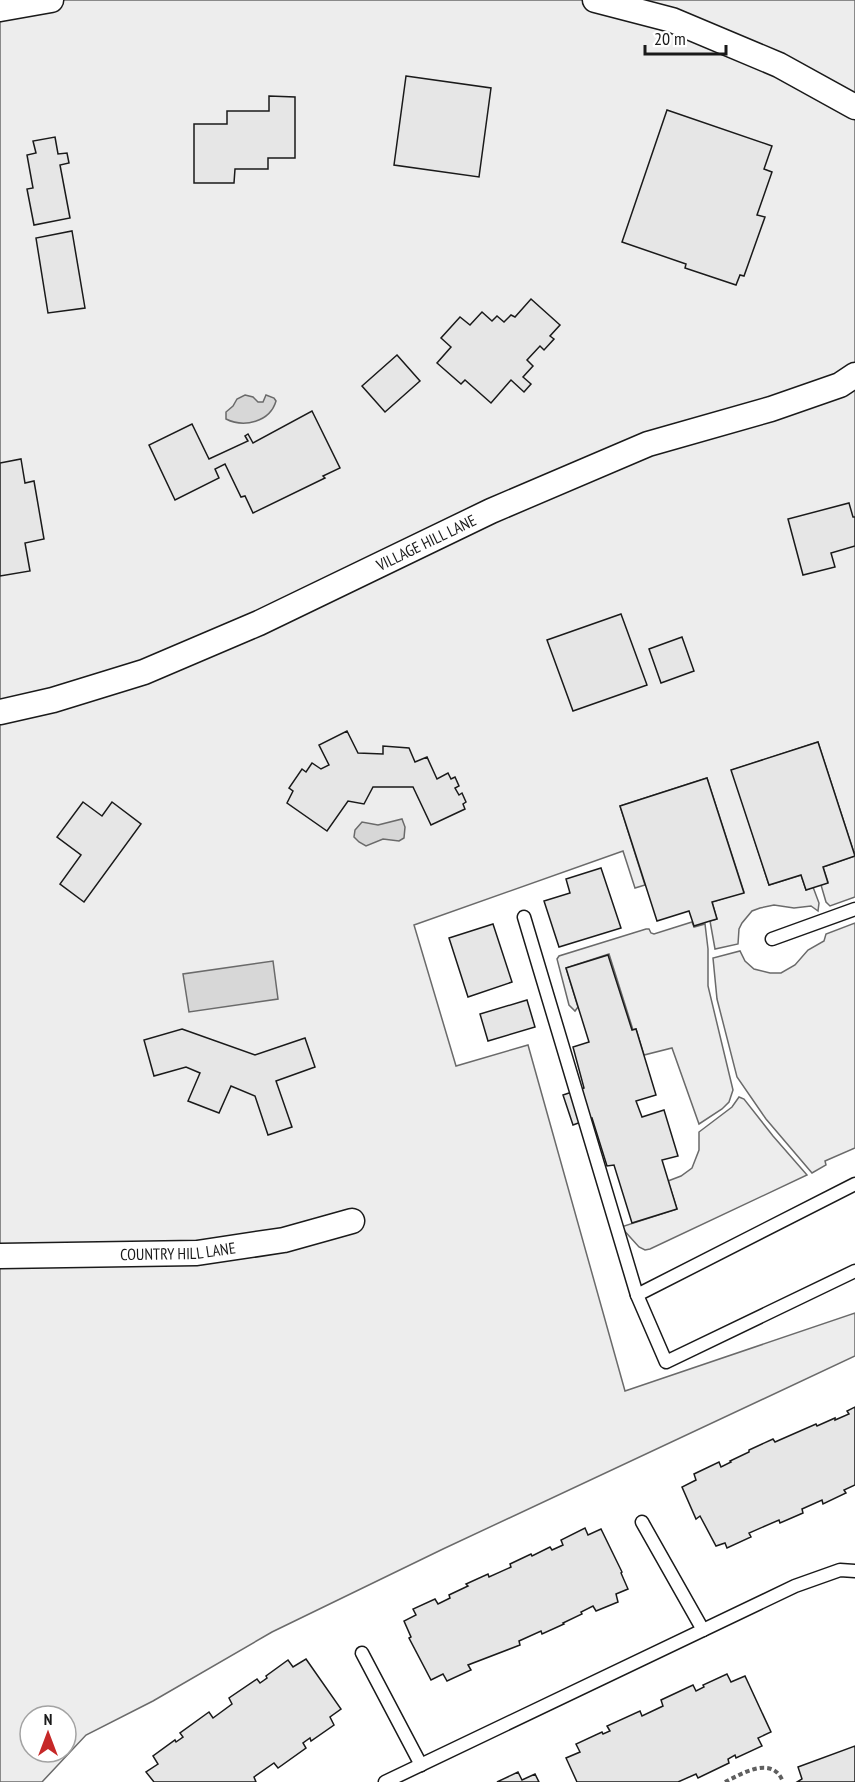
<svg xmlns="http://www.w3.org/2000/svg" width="855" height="1782" font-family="'PT Sans Narrow',sans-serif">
<rect width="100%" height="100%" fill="#fff"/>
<g fill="#ededed" stroke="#6a6a6a" stroke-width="1.5" fill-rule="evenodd">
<path d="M0,0h855v897l-25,9 -4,-4 -5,-17 7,-3 -5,-15 32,-11 -37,-114 -86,28 37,115 32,-10 5,15 7,-3 6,16 -1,8 -7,-5 -17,2 -20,-3 -14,3 -8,3 -10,12 -3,6 -1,15 -23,5 -5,-28 7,-2 -5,-17 32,-10 -37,-114 -87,28 25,79 -10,3 -12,-37 -209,74 42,141 72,-21 97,346 230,-78v43l-412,193 -171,83 -119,69 -67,34 -44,47h-42zM30,1716h36v36h-36z"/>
<path d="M692,922l2,5 11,-3 3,25v37l25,104 -4,12 -7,7 -23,15 -27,-76 -28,7 -8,-26 -3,1 -24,-76 -43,14 12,39 -3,4 -6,-6 -12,-46 2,-3 87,-27h3l2,4 3,1z"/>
<path d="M855,923v225l-30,13 1,4 -14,8 -46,-54 -29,-42 -20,-78 -4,-41 27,-7 5,10 9,8 16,4h11l14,-8 13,-15 16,-9 2,-7z"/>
<path d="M739,1097l5,2 29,37 34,39 -157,74 -5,1 -6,-3 -18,-20 56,-18 -9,-28 13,-5 11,-8 7,-18v-18l33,-25z"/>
</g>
<g fill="#d7d7d7" stroke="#6a6a6a" stroke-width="1.5">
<path d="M245,395l8,2 5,5h5l3,-7 8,3 2,3c-6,21 -32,27 -50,18v-7l7,-6 4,-7z"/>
<path d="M402,819l3,8 -1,11 -5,3 -16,-2 -17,7 -7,-4 -5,-5 1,-7 7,-8 16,3z"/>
<path d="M273,961l5,38 -89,13 -6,-38z"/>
</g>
<g fill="#e6e6e6" stroke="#1a1a1a" stroke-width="1.5">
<path d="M406,76l85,12 -12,89 -85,-12z"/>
<path d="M269,96l26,1v61h-27v11h-33l-1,14h-40v-59h33v-13h42z"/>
<path d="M667,110l105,36 -8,23 8,3 -15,43 8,2 -21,59 -4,-1 -4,10 -51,-17 1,-4 -64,-22z"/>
<path d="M55,137l3,17 9,-1 2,10 -9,2 10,53 -36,7 -7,-36 6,-1 -6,-33 9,-2 -3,-12z"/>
<path d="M72,231l13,77 -37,5 -12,-75z"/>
<path d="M531,299l29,26 -10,11 4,3 -10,11 -4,-4 -13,14 6,6 -10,11 8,7 -7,8 -13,-12 -20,23 -26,-23 -4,4 -24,-21 14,-16 -10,-9 19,-21 10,8 12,-13 10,9 5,-5 7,6 7,-7 4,2z"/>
<path d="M397,355l23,26 -35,31 -23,-26z"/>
<path d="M312,411l28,57 -17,8 2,2 -72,35 -8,-17 -4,1 -16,-33 -10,5 4,9 -44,22 -26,-55 43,-21 17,35 39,-18 -3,-5 3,-2 5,9z"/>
<path d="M21,459l4,24 9,-2 10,58 -19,4 5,28 -30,5v-113z"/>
<path d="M849,503l4,14h2v29l-24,7 4,14 -32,8 -15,-56z"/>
<path d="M621,614l26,71 -74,26 -26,-71z"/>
<path d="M682,637l12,34 -33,12 -12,-34z"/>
<path d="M347,731l11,22 25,1v-8l26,2 6,14 12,-5 10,22 11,-6 3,6 4,-2 4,9 -4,2 4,7 3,-2 4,9 -3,2 2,5 -34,16 -18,-38h-40l-9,17 -16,-3 -21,30 -40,-28 6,-12 -4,-3 13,-19 4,3 6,-9 9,6 8,-4 -10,-20z"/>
<path d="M818,742l37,114 -32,11 5,16 -22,7 -5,-15 -32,10 -38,-115z"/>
<path d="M707,778l37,115 -32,9 5,17 -7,2 -16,5 -5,-15 -32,10 -37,-115z"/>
<path d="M83,802l19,14 10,-14 29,22 -57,78 -24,-18 21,-29 -24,-18z"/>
<path d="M601,868l20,60 -62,19 -15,-46 26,-8 -4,-14z"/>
<path d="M493,924l19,58 -44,15 -19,-59z"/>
<path d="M608,955l24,75 4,-1 20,66 -20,6 6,16 22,-7 14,46 -16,4 15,49 -45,14 -18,-58 -7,1 -15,-48 -19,7 -10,-30 21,-7 -11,-41 16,-5 -23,-74z"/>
<path d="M527,1000l8,27 -47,14 -8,-27z"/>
<path d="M182,1029l73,26 50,-17 10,29 -39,14 16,46 -24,8 -13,-39 -24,-10 -12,27 -31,-12 12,-28 -14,-6 -32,9 -10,-36z"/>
<path d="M855,1407v78l-11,5 2,3 -23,11 -1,-4 -20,9 1,4 -23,10 -1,-3 -30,13 2,4 -24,11 -2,-5 -9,3 -16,-30 -4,3 -14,-32 14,-7 -2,-6 25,-12 2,5 10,-5 -1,-1 19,-9v-2l24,-11 2,3 41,-18 1,2 18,-8v2l14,-6 -2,-3z"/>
<path d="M585,1528l3,7 13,-6 21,43 -1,1 7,16 -12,5 2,8 -22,9 -3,-5 -12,6 1,2 -19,9 1,1 -22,10 -1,-3 -22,10 1,4 -52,20 3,5 -24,11 -4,-7 -12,6 -22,-42 2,-1 -7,-16 12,-6 -3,-6 22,-10 3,5 12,-6 -1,-3 19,-9 -2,-2 22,-10 1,3 22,-10 -1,-3 21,-10 1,2 18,-9 2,3 11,-5 -2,-5z"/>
<path d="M306,1659l35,50 -11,8 4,8 -23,16 -1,-3 -7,5 3,5 -28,20 -4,-5 -20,14 2,5h-102l-8,-10 12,-8 -5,-8 22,-16 1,2 7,-5 -3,-4 29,-21 4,6 19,-14 -3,-6 28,-19 3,4 7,-5 -1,-2 22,-16 5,7z"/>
<path d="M727,1674l4,8 14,-6 26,56 -13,6 4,8 -26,12 -1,-3 -7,4 1,4 -31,15 -2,-4 -18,8h-101l-11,-24 14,-6 -4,-8 26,-12 1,2 7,-3 -3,-5 33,-15 2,5 21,-10 -2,-6 32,-15 3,6 8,-4 -1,-2z"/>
<path d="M855,1746v36h-58l5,-3 -4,-12z"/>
<path d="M518,1772l4,8 13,-6 4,8h-42z"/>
</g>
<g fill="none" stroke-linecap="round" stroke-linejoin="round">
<g stroke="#1a1a1a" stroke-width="15">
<g id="service">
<path d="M524,917l113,378"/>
<path d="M772,939l83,-30"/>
<path d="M855,1184l-218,111 29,67 189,-91"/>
<path d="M642,1522l61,108"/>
<path d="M362,1653l59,112"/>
<path d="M385,1782l410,-196 45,-16 15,1"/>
</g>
</g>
<g stroke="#1a1a1a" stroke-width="27">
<g id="minor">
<path d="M595,0l77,20 107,45 76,42"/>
<path d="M0,9l51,-9"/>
<path id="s1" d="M0,712l53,-12 91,-28 115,-49 232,-112 157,-67 123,-35 69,-24 15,-10"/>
<path id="s2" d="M0,1256l197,-3 87,-13 68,-19"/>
</g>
</g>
<path stroke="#5f5f5f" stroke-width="4" stroke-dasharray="4.5 3" stroke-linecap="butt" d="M725,1782c18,-9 48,-27 58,0"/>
<use href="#service" stroke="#fff" stroke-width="12"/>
<use href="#minor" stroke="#fff" stroke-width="24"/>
</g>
<g text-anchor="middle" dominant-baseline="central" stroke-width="4.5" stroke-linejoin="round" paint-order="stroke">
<g font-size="16" fill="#1a1a1a" stroke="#fff">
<text stroke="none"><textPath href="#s1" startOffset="460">VILLAGE HILL LANE</textPath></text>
<text stroke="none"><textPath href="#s2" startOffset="178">COUNTRY HILL LANE</textPath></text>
</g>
</g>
<g transform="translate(48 1734)"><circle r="28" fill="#ffffff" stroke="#a3a3a3" stroke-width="1.5"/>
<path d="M0-4.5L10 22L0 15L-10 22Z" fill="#c62828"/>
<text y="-9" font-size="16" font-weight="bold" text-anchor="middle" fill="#1a1a1a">N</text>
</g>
<path d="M645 45v9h81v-9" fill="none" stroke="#1a1a1a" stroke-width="3"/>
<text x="654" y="45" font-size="18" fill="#1a1a1a" stroke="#ffffff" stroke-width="4.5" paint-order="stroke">20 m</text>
</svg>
